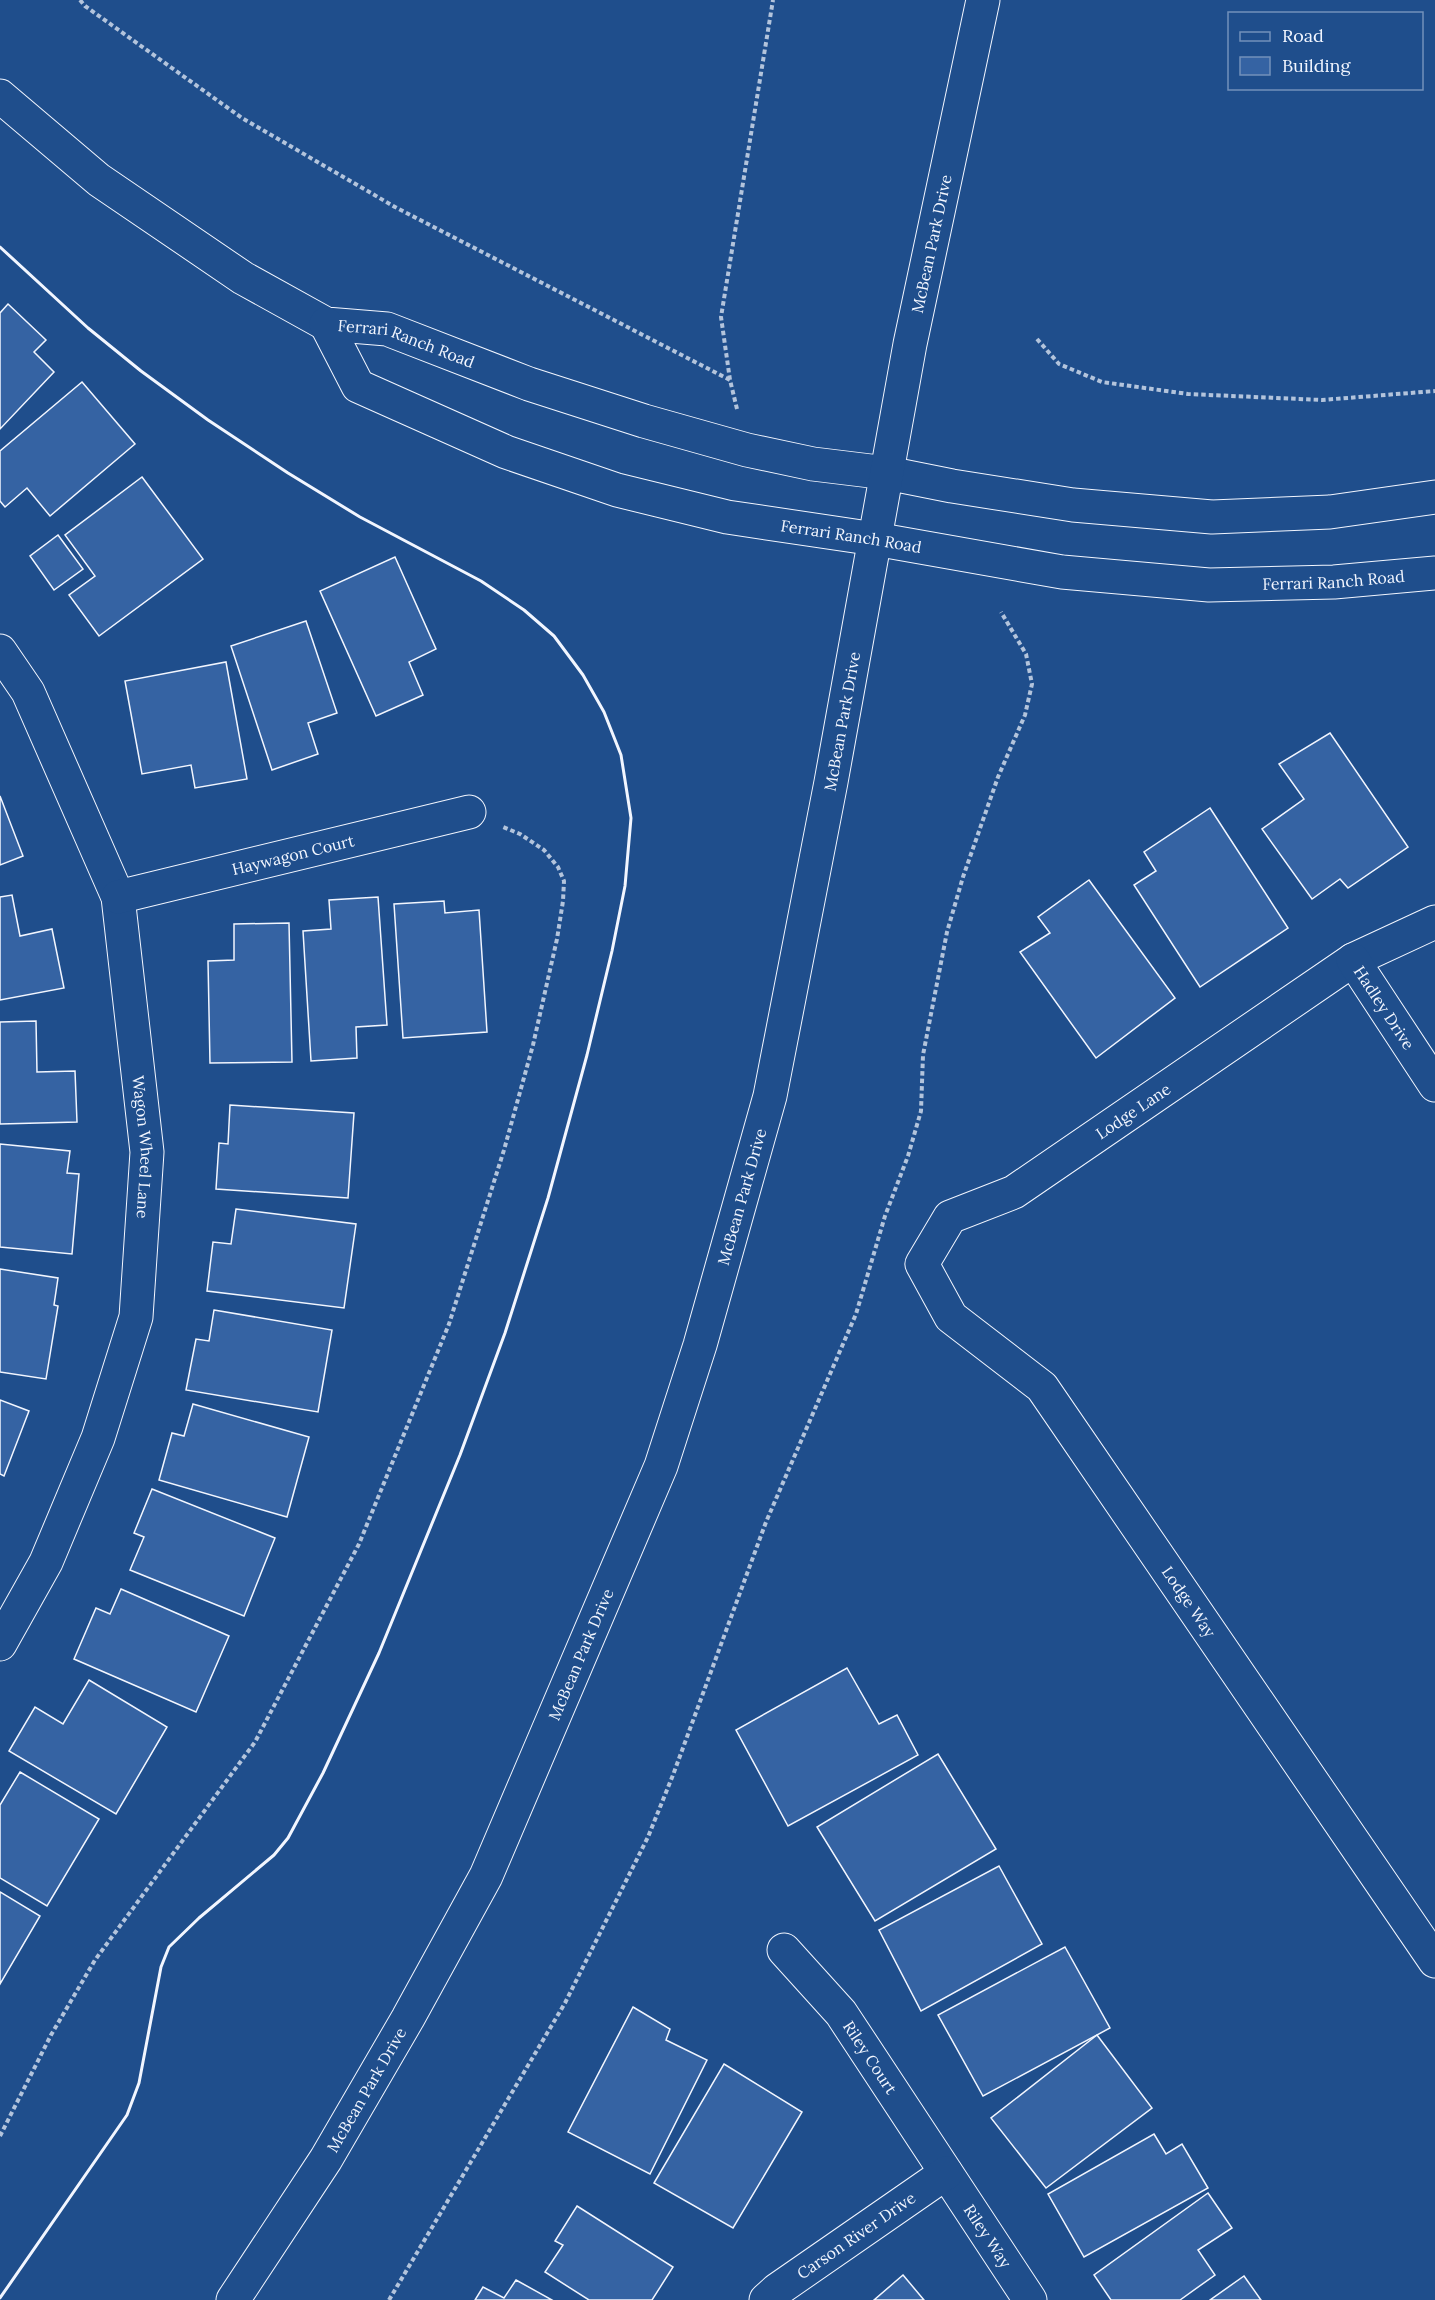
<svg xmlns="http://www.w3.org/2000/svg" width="1435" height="2300" font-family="Lora,serif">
<rect width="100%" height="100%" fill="#1f4e8c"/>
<g fill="#3563a3" stroke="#f2f6ff" stroke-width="1.5">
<path d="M8,304l38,36 -12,12 20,20 -54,57v-116z"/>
<path d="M82,382l53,62 -85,72 -23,-28 -22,19 -5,-6v-50z"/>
<path d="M142,477l61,82 -104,77 -30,-41 26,-19 -30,-41z"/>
<path d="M58,535l25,34 -29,21 -24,-34z"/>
<path d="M395,557l41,92 -27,13 14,33 -47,21 -56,-125z"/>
<path d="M306,621l31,92 -29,10 10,31 -46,16 -41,-124z"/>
<path d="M226,662l21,117 -52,9 -4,-23 -49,9 -17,-93z"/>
<path d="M1330,733l78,114 -60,41 -8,-9 -28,20 -50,-70 42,-30 -25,-35z"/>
<path d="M0,796l23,60 -23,9z"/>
<path d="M1210,808l78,120 -88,59 -66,-102 22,-14 -12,-19z"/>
<path d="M1089,880l86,118 -79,60 -76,-106 30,-19 -12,-16z"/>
<path d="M12,895l8,41 32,-7 12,59 -64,12v-103z"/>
<path d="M378,897l9,128 -31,2 1,31 -46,3 -8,-130 28,-2 -2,-29z"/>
<path d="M444,901l1,12 34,-3 8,122 -84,6 -9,-134z"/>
<path d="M289,923l3,139 -82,1 -2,-102 26,-1v-36z"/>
<path d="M36,1021l1,51 38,-1 2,51 -77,2v-102z"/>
<path d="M230,1105l124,8 -6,85 -132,-9 3,-46 9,1z"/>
<path d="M0,1144l70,7 -3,22 12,1 -7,80 -72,-7z"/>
<path d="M236,1209l120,15 -12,84 -137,-17 6,-49 18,2z"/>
<path d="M0,1269l58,9 -4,27 4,1 -12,73 -46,-7z"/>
<path d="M214,1310l118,20 -14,82 -132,-22 10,-51 13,2z"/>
<path d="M0,1400l29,11 -25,65 -4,-2z"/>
<path d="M193,1404l116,33 -22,80 -128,-37 13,-47 12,3z"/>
<path d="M152,1489l123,49 -31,78 -114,-46 14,-33 -10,-4z"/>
<path d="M121,1589l108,47 -33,76 -122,-53 22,-51 14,6z"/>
<path d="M847,1668l32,56 18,-9 21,40 -130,71 -52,-96z"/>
<path d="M89,1680l78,47 -51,87 -107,-63 26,-44 28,17z"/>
<path d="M938,1754l58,95 -121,72 -58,-94z"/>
<path d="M20,1772l79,47 -52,87 -47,-28v-73z"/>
<path d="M999,1866l43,78 -121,67 -42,-81z"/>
<path d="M0,1892l40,24 -40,68z"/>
<path d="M1065,1947l45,81 -127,68 -45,-81z"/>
<path d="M633,2007l37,22 -4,11 41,20 -57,114 -82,-42z"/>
<path d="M1097,2035l55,73 -106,80 -55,-70z"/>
<path d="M724,2064l78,48 -69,116 -79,-45z"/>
<path d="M1154,2134l12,20 16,-10 26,44 -124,69 -36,-63z"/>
<path d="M1208,2193l24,35 -34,22 17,25 -35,25h-69l-17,-25z"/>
<path d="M577,2206l96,61 -21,33h-63l-44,-28 18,-27 -8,-4z"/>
<path d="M903,2275l21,25h-50z"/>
<path d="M1244,2276l17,24h-51z"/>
<path d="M516,2280l36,20h-77l8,-13 21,11z"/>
</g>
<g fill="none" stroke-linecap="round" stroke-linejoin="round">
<g stroke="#f2f6ff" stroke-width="35">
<g id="street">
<path id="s1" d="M0,651l28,41 90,205 29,255 -11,165 -38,121 -52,124 -46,82"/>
<path id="s2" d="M118,897l351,-85"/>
<path id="s3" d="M1435,922l-82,38 -339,232 -64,25 -28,47 29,53 91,70 393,574"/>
<path id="s4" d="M1353,960l82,125"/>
<path id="s5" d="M784,1950l57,63 189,287"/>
<path id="s6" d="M766,2300l11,-10 169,-117"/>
</g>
</g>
<g stroke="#f2f6ff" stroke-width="35">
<g id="secondary">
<path id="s7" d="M0,96l99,84 144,98 83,46 61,5 142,55 115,37 103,29 66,14 74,9 65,13 121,19 139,12 118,-5 105,-15"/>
<path id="s8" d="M326,324l32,62 148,66 111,38 110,27 148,22 187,33 147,13 125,-3 101,-9"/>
</g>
</g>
<g stroke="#f2f6ff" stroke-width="35">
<g id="primary">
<path id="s9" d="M233,2300l93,-141 82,-141 78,-142 175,-410 39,-121 70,-249 61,-314 79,-438 73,-344"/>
</g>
</g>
<g stroke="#b3c4dc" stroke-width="4" stroke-dasharray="4.5 3" stroke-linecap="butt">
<path d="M80,0l5,6 157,112 153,89 335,173"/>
<path d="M1037,339l22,25 43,18 86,12 134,6 113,-9"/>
<path d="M737,409l-7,-29 -9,-63 52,-317"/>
<path d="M0,2136l51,-101 44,-75 160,-218 104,-198 90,-220 55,-174 29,-105 24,-106 6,-38 1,-20 -6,-14 -14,-17 -24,-16 -17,-7"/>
<path d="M389,2300l176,-297 83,-166 25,-62 93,-253 90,-208 29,-98 23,-60 13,-45 2,-56 24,-123 16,-55 35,-100 27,-62 7,-31 -6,-30 -25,-42"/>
</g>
<use href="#street" stroke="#1f4e8c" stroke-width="33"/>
<use href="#secondary" stroke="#1f4e8c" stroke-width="33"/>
<use href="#primary" stroke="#1f4e8c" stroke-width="33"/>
<path stroke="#f2f6ff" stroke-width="3" d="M0,247l88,81 53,43 67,49 80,53 72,44 121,64 43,29 30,26 29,39 21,37 17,43 10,63 -6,68 -13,65 -25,104 -39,143 -43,135 -45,122 -81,198 -56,120 -35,65 -14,17 -75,63 -30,29 -8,20 -22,116 -12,32 -127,183"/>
</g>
<g text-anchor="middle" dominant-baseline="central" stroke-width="4.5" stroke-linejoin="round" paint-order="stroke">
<g font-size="16" fill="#f2f6ff" stroke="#1f4e8c">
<text stroke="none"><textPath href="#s9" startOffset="2193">McBean Park Drive</textPath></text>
<text stroke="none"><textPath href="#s7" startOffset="482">Ferrari Ranch Road</textPath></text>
<text stroke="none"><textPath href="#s8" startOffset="588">Ferrari Ranch Road</textPath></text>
<text stroke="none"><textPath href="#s8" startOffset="1074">Ferrari Ranch Road</textPath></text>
<text stroke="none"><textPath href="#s9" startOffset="1707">McBean Park Drive</textPath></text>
<text stroke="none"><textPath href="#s2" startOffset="180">Haywagon Court</textPath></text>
<text stroke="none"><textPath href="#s4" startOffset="57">Hadley Drive</textPath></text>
<text transform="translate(1133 1111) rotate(-34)">Lodge Lane</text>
<text stroke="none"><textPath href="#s1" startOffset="525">Wagon Wheel Lane</textPath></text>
<text stroke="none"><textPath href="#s9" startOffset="1221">McBean Park Drive</textPath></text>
<text stroke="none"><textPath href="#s3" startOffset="1060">Lodge Way</textPath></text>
<text stroke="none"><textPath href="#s9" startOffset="735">McBean Park Drive</textPath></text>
<text stroke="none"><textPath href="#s5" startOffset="138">Riley Court</textPath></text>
<text stroke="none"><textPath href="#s9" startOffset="249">McBean Park Drive</textPath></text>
<text stroke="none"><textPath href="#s6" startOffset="111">Carson River Drive</textPath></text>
<text stroke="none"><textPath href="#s5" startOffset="352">Riley Way</textPath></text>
</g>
</g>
<rect x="1228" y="12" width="195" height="78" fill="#1f4e8c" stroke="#7391ba" stroke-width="1.5"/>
<rect x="1240" y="32" width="30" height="9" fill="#1f4e8c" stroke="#7391ba" stroke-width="1.5"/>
<text x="1282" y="42" font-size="18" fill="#f2f6ff">Road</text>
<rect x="1240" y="57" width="30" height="18" fill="#3563a3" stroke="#7391ba" stroke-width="1.5"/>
<text x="1282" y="72" font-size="18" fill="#f2f6ff">Building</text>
</svg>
